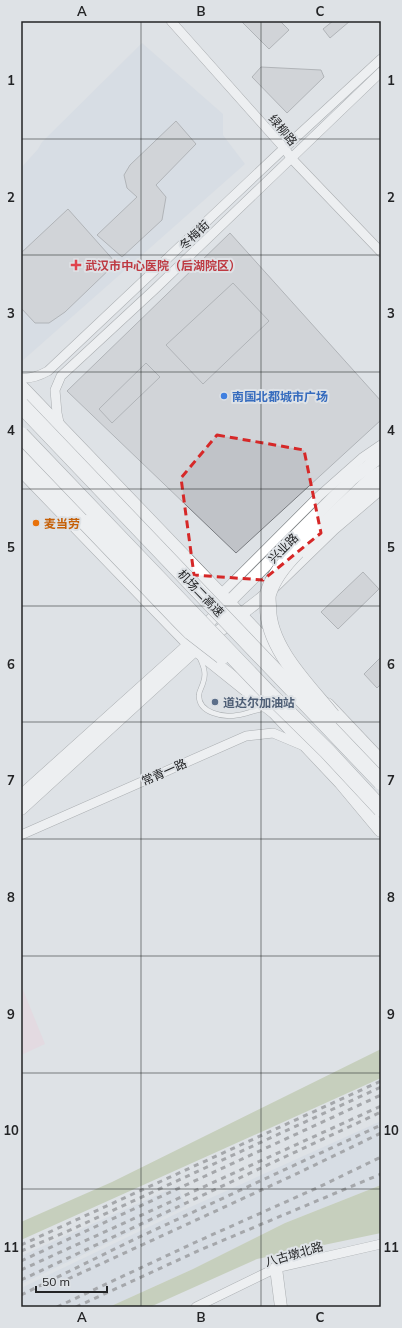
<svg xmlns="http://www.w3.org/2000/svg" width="402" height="1328" font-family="Mulish,'Noto Sans SC',sans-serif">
<rect width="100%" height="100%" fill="#dee2e6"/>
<g fill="#cfd7e2">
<path d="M142,43l81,71v21l22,29 -224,198v-194l17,-19 4,-7z"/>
<path d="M381,1121v64l-96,38 -92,46 -84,38h-88v-19l165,-79z"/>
<path d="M177,1186l9,20 -165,78v-28z"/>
</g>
<path fill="#e8d0db" d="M21,985l24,59 -24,11z"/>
<g fill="#a9b88c">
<path d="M381,1049v29l-360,162v-18l91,-40z"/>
<path d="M381,1185v48l-124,26 -107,48h-41l84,-38 92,-46z"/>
</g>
<g fill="#c0c3c8" stroke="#797c80">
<path d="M241,21h39l9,9 -20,19z"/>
<path d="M333,21h17l-20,17 -7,-9z"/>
<path d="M261,67l60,3 3,7 -37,36 -35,-36z"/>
<path d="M176,121l20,23 -40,41 10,12 -4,23 -40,37 -25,-22 40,-38 -10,-9 -3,-13 6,-10z"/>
<path d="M68,209l48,54 -51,49 -16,11h-14l-14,-15v-55z"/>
<path d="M230,233l151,168v19l-145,133 -169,-162z"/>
<path d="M233,283l36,38 -66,63 -37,-39z"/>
<path d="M146,363l14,14 -48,46 -13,-14z"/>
<path d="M363,572l16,17 -41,40 -17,-17z"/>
<path d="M381,657v27l-4,4 -13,-14z"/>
</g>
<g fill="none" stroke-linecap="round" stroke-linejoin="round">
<g stroke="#6c7073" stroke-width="5.5">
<path id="lane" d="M199,656c4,9 8,17 4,27 -1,4 -4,8 -4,12 -1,18 25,23 39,20 9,-1 18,-6 27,-6"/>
</g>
<g stroke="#6c7073" stroke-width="10">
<g id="street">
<path d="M171,21l114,128 6,9 90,94"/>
<path d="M21,378c10,1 18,-2 27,-7l230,-217 103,-95"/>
<path d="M60,427l-3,-14 -2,-23 6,-14 94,-87 226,-217"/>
<path d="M220,595l98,-98 44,-39 19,-13"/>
<path d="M21,835l225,-99 27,-3 31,13"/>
<path d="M196,1307l80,-39 105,-24"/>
</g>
</g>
<g stroke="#6c7073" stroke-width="13">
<g id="secondary">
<path d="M21,796l169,-152 21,-24 141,-141 29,-23"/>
<path d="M21,809l175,-160 66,-51 71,-69 48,-41"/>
<path d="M276,1268l5,39"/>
</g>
</g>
<g stroke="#6c7073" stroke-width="15">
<g id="primary">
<path d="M21,387l263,274"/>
<path d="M21,469l169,175 85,68 66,70 40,48"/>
<path d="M327,705l54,57"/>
</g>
</g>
<g stroke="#6c7073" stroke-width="17">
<g id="highway">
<path d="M21,454l65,69"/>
<path d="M297,551l76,-72 8,-5"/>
</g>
</g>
<use href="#lane" stroke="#fff" stroke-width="4.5"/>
<use href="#street" stroke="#fff" stroke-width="9"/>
<use href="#secondary" stroke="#fff" stroke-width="12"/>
<use href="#primary" stroke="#fff" stroke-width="14"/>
<use href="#highway" stroke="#fff" stroke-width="16"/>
<g stroke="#5f6164" stroke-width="3" stroke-dasharray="5 5" stroke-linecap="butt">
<path d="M21,1245l360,-164"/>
<path d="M21,1251l47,-20 313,-144"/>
<path d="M21,1261l360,-166"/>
<path d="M21,1270l360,-164"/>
<path d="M68,1279l226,-104 87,-42"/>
<path d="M21,1280l360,-168"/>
<path d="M21,1295l114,-56 246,-114"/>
<path d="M57,1307l139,-65 123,-55 62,-30"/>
<path d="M76,1307l124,-57 181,-76"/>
</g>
<g stroke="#6c7073" stroke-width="17" stroke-linecap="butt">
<g id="highway-bridge">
<path d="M21,405l360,377"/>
<path d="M21,435l248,259 58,57 54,58"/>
<path d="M86,523l94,98 11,11 31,24"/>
<path d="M297,551c-13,13 -24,26 -29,43 -1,4 0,9 0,13 0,41 39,78 64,109"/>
</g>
</g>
<use href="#highway-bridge" stroke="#fff" stroke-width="16"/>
</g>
<path d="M0 0H402V1328H0ZM217,435l87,15 17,83 -58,47 -69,-5 -13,-97z" fill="#dee2e6" fill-opacity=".55" fill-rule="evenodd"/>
<path fill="none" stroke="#d62828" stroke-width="3" stroke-dasharray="8 5" stroke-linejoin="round" d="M217,435l87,15 17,83 -58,47 -69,-5 -13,-97z"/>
<path fill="none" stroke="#232426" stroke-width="1" stroke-opacity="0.55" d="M141,21v1286M261,21v1286M21,139h360M21,255h360M21,372h360M21,489h360M21,606h360M21,722h360M21,839h360M21,956h360M21,1073h360M21,1189h360"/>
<path fill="#e0444e" stroke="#dee2e6" stroke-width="1.5" d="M74 259h4v4h4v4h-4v4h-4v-4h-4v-4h4z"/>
<circle fill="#3f7fe0" stroke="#dee2e6" stroke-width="1.5" cx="224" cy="396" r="4"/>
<circle fill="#e8710a" stroke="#dee2e6" stroke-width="1.5" cx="36" cy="523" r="4"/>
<circle fill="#5c6f8a" stroke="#dee2e6" stroke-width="1.5" cx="215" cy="702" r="4"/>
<g text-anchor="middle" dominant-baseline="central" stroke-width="4" stroke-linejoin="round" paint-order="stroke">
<g font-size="12" fill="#232426" stroke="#dee2e6">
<text transform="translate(283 130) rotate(50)">绿柳路</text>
<text transform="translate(194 235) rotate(-44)">冬梅街</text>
<text transform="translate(283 548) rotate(-45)">兴业路</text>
<text transform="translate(201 593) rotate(46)">机场二高速</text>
<text transform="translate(164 772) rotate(-24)">常青一路</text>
<text transform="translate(294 1254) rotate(-16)">八古墩北路</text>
</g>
<g font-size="12" font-weight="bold" fill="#be3a42" stroke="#dee2e6" text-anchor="start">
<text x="85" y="265">武汉市中心医院（后湖院区）</text>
</g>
<g font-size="12" font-weight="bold" fill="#366cbe" stroke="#dee2e6" text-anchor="start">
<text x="232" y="396">南国北都城市广场</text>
</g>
<g font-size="12" font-weight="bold" fill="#c56008" stroke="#dee2e6" text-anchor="start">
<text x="44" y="523">麦当劳</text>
</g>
<g font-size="12" font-weight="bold" fill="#4e5e75" stroke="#dee2e6" text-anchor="start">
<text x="223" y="702">道达尔加油站</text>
</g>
</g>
<rect width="402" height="1328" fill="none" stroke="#dee2e6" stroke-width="44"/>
<path d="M36 1286v6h71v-6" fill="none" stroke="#232426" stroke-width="2"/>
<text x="42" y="1286" font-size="12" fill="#232426" stroke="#dee2e6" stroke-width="3" paint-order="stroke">50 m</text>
<rect x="22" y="22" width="358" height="1284" fill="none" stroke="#232426" stroke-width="1.5"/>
<g font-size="13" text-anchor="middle" font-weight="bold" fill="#232426">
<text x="82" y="16">A</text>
<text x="201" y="16">B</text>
<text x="320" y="16">C</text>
<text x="11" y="85">1</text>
<text x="391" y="85">1</text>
<text x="11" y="202">2</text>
<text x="391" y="202">2</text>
<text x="11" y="318">3</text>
<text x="391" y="318">3</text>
<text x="11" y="435">4</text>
<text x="391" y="435">4</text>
<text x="11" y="552">5</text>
<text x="391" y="552">5</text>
<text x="11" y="669">6</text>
<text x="391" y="669">6</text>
<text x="11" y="785">7</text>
<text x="391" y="785">7</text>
<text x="11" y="902">8</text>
<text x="391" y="902">8</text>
<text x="11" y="1019">9</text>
<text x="391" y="1019">9</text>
<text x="11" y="1135">10</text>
<text x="391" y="1135">10</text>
<text x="11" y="1252">11</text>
<text x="391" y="1252">11</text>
<text x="82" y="1322">A</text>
<text x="201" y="1322">B</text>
<text x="320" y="1322">C</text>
</g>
</svg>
